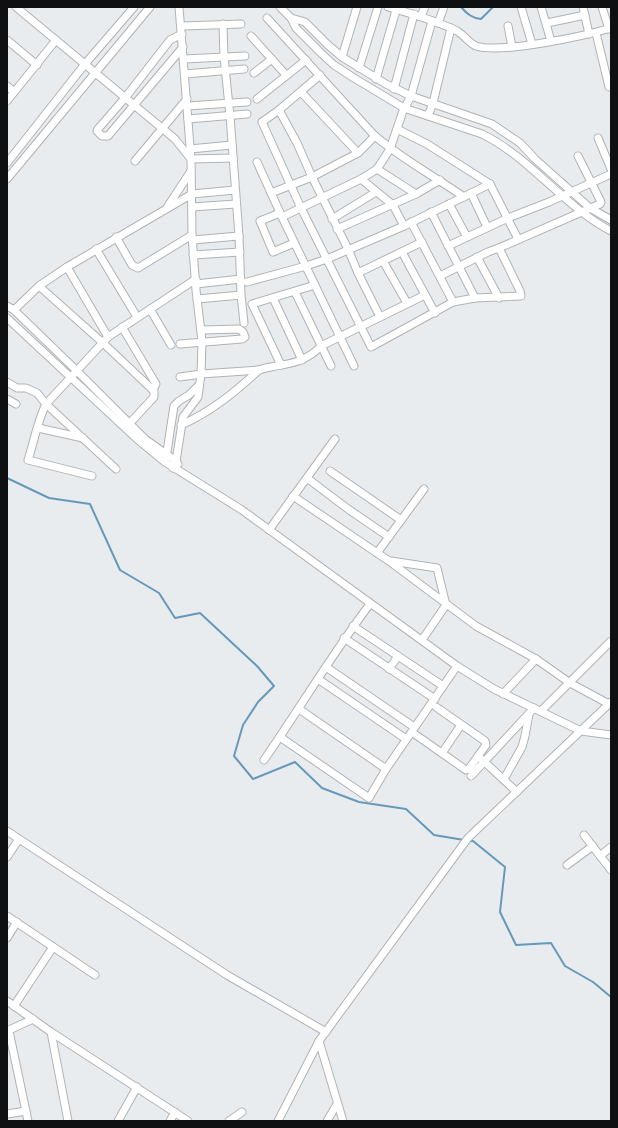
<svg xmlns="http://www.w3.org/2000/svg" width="618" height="1128" font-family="'Public Sans',sans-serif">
<rect width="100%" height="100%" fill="#e9ecef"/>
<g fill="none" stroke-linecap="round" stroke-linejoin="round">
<g stroke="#6699b9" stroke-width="2">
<path d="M461,7c6,7 11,11 20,12l12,-12"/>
<path d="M7,478l42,20 41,6 30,66 39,23 16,25 25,-5 57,53 17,20 -16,16 -15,23 -9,31 19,23 42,-17 27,26 37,14 47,7 28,26 30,5"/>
<path d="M468,841h5l32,26 -5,45 16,33 35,-2 14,23 28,16 18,15"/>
</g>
<g stroke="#b0b3b6" stroke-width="9">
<g id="street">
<path d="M16,7l159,132 16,20 42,-1"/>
<path d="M280,7l11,11 5,10 26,26 12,11 20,13 50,30 78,26c49,24 81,72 129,97"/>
<path d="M388,7c24,7 47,13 69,24 7,4 12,12 19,15 25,8 108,-10 135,-18"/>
<path d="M521,7l11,37"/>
<path d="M541,7l10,34"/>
<path d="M583,7l6,27"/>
<path d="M602,7l7,22"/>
<path d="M421,16l4,-9"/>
<path d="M267,18l108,118c27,23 59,40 89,61"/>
<path d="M291,18l14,4 22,22 15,13 44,27 25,12 81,28 28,19 15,16 55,49 21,12"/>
<path d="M438,23l6,-16"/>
<path d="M547,23l38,-8"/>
<path d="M182,26l59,-2"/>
<path d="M508,26l4,21"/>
<path d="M596,33l13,54 2,-1"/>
<path d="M182,34l-12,6 -45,58 -27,31 -1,2 5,5h6l75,-89"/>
<path d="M251,36l35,39"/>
<path d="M7,40l30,25"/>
<path d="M342,57l15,-50"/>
<path d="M184,59l61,-3"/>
<path d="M359,68l19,-61"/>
<path d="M254,73l18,-14"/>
<path d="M185,74l59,-5"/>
<path d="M320,75l-41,35 -17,12 39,86 70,139 82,-45 22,-4 46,-2 -1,-5 -21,-43"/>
<path d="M376,79l21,-72"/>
<path d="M7,86l7,6"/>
<path d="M394,89l20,-75"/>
<path d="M301,92l57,61"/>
<path d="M257,99l49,-39"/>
<path d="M7,101l49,-61"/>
<path d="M187,106l60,-4"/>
<path d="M279,110l18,33 15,34 36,72 10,24 22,44"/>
<path d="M428,116l5,-13 18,-75"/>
<path d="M188,119l59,-5"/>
<path d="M397,129l30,15 63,40 28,55"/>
<path d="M598,138l13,31"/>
<path d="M190,149l42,-4"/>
<path d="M135,161l52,-62"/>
<path d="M257,162l25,55 72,149"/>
<path d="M7,163l78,-99 49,-57"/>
<path d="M377,169l39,25"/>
<path d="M7,179l143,-172"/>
<path d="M361,179l32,26 11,21"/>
<path d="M271,193l41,-16 46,-24 17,-17"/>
<path d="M471,193l16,34"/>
<path d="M449,204l18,33"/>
<path d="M168,206l23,-35"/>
<path d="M192,207l44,-3"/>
<path d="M431,212l44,86"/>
<path d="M280,213l-20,8 13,31 21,-9"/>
<path d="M282,217l79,-38 16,-10 13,-20 13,-38 8,-15 21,-75"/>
<path d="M332,219l44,-27"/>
<path d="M411,222l42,80"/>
<path d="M337,229l79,-35 24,-14"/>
<path d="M116,237l16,28 6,3 54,-33"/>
<path d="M193,240l46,-4"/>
<path d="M448,246l60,-28 41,-16 62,-28"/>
<path d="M96,249l41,68"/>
<path d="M402,252l33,61"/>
<path d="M193,255l47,-3"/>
<path d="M477,257l22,41"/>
<path d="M383,261l24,42"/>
<path d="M67,267l41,70"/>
<path d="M358,273l64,-31"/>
<path d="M440,276l48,-24 11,-4 101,-44 1,-2 -23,-46"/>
<path d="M247,282l59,-16 21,-7 77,-33 86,-42"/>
<path d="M196,284l45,-5"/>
<path d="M39,286l64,57 51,48v6l-25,27"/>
<path d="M295,292l36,74"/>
<path d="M241,295l3,28"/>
<path d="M273,298l29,62"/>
<path d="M197,299l44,-4 -2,-59 -9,-120 -6,-59 -1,-33"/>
<path d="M7,306l7,4 62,60 69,69 31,22 2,3"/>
<path d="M150,309l21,36"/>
<path d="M14,310l25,-24 28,-19 125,-73 43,-4"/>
<path d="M7,318l130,121 28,23 77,48 215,156 37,23 87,42 30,4"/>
<path d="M122,327l34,57 -3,6"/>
<path d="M180,344l62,-5 3,-2 -2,-5 -4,-3 -38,1"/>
<path d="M281,365l-29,-61 63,-19"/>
<path d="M180,377l21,-3 58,-4"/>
<path d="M7,382l10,6h9l11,5 9,11 70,65"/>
<path d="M7,399l9,5"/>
<path d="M181,425c30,-13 54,-33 78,-55 7,-3 14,-3 22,-5 16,-2 29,-7 40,-19l104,-51"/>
<path d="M38,428l45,10"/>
<path d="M166,458l8,-52 5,-5 10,-6 10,-10"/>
<path d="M173,468l3,-7 7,-44 15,-20 3,-23 1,-33 -6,-51 -4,-55 -1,-76 -12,-152"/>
<path d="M330,471l71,49"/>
<path d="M92,476l-64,-16c6,-18 9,-38 18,-56l62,-67 88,-58"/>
<path d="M307,478l41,31 41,28"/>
<path d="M293,496l96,65 87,65 60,33 34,24 39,21"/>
<path d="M269,530l66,-91"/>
<path d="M377,553l47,-64"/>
<path d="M391,561l46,7 9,37 -24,35"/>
<path d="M353,626l90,60"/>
<path d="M344,638l91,61"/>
<path d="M326,667l88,60"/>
<path d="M389,669l9,-13"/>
<path d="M318,679l88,60"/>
<path d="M503,694l33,-35"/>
<path d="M436,707l49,34 1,4 -8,11"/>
<path d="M299,709l87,60"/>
<path d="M541,711l70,-70"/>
<path d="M416,735l50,35 3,-1 9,-13 39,36"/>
<path d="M280,737l89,61 17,-29 71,-103"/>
<path d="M442,753l19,-28"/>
<path d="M264,760c36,-52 68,-106 106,-156"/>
<path d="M471,776l63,-68"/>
<path d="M504,779l18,-32 3,-11 4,-22"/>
<path d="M7,831l12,8 -12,18"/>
<path d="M584,835l27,35"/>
<path d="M19,839l208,136 99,57"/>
<path d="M600,856l11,-9"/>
<path d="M567,865l26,-19"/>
<path d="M7,916l88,59"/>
<path d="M7,938l10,-16"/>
<path d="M7,1001l44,31 137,89"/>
<path d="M14,1006l39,-59"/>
<path d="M7,1031l26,-12"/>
<path d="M9,1031l19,90"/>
<path d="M51,1032l17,89"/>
<path d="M319,1041l24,80"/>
<path d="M7,1114l19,-3"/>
<path d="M118,1121l19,-34"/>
<path d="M170,1121l5,-9"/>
<path d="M229,1121l13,-9"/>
<path d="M278,1121l41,-80 149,-203 143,-136"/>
<path d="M327,1121l10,-17"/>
</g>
</g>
<use href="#street" stroke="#fff" stroke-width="7"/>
</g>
<rect width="618" height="1128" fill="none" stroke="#0f1011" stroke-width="16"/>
</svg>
